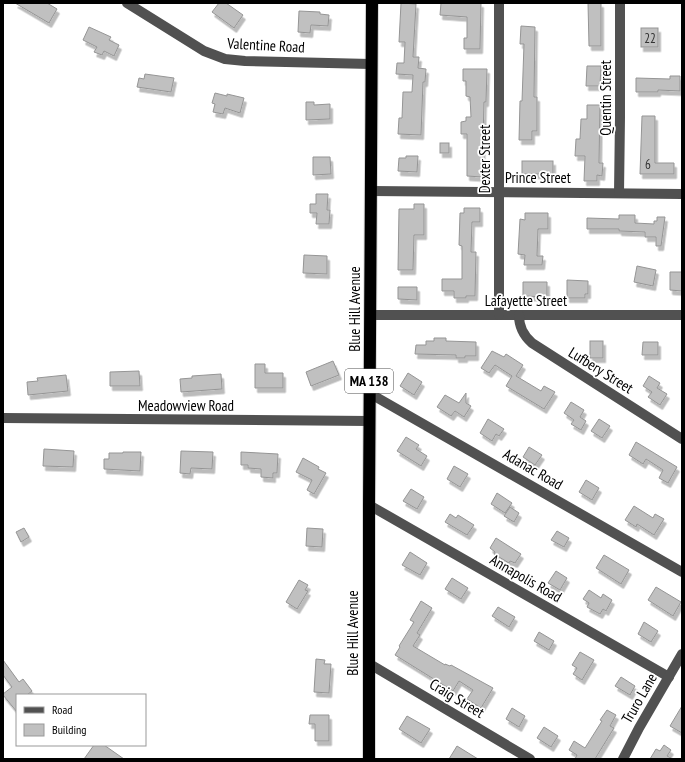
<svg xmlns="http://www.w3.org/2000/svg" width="685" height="762" font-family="'PT Sans Narrow',sans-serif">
<defs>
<filter id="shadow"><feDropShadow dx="2.5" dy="4.5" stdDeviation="0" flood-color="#0004"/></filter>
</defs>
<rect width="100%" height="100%" fill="#fff"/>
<g fill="#c0c0c0" stroke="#959595" filter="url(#shadow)">
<path d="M15,3h32l10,6 -8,14z"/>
<path d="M219,3h7l17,12 -9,13 -22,-16z"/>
<path d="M401,3l15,1 -3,53h6l-1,11 8,1 -1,13h-2l-2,53 -23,-1 1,-16h3l1,-26h9l1,-17 -17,-1 1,-11h7l1,-21h-6z"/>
<path d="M441,3h40l-1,46h-16v-11h3v-21l-27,-2z"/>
<path d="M588,3h13v43h-12z"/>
<path d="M299,11l21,1v2l9,1 -1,11 -17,-1 -1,8 -12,-1z"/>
<path d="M521,26l14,1 -1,70h3v34h-5v9h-13l1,-39h2l2,-57h-4z"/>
<path d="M89,27l22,10 -2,3 10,5 -5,11 -10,-5 -2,4 -8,-3 3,-5 -14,-7z"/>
<rect x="641" y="28" width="17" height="19"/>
<path d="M587,66h14l-1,20h-14z"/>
<path d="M463,69h24l-1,33h-2l-2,75 -15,-1v-42h-6v-12l5,-1v-4h5l-1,-20 -4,-1v-15h-3z"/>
<path d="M145,74l29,4 -3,14 -34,-5 2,-9 5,1z"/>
<path d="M670,76h10v15l-22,-1v2h-22v-14l34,1z"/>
<path d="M215,93l12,3v-2l17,4 -4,15 -15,-5 -2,6 -10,-2 2,-8 -3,-1z"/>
<path d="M306,102h8v3l16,-1v15l-24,1z"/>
<path d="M587,105h13l-1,58h4l-1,13 -5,-1v6h-13l1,-25h-10l1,-17h4l1,-20h6z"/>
<path d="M642,116h13v47h19v11h-34z"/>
<rect x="440" y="143" width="9" height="10"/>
<path d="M406,156h12l-1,16 -19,-1 1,-13h7z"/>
<path d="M313,157h17l1,17 -18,1z"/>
<rect x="522" y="161" width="31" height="13"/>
<path d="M316,194h12l-1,16h3l-1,14h-13l1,-11h-7v-9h6z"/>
<path d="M414,204h10v31h-10l-1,35h-15l1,-61h15z"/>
<path d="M464,208h16v14h-8l-1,30h5l-1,44h-9v2h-12v-7h-12v-12h20v-33l-3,-1 1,-32h4z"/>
<path d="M525,213h23v16h-10l-1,27h6l-1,9h-18l1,-10 -7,-1 2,-35 5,1z"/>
<path d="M619,215h16v8l19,1v-3h3v-4h8l-4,29h-5v-9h-11v-5l-26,-1v-2h-32v-11l32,1z"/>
<path d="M304,255l23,1v18l-24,-1z"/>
<path d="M637,266l19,4 -3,16 -19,-4z"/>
<path d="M670,272h12v19l-12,-1z"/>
<path d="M567,280l21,1v13h-3v4h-18z"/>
<path d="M523,282h24v15l-24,-1z"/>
<path d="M398,287h19v13l-19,-1z"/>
<path d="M434,338h12v3l30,1v14h-11v2h-9v-3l-41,-1 1,-9h10v-4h8z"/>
<rect x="590" y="341" width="13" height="17"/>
<path d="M643,342h15v13h-16z"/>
<path d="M492,351l12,6 2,-3 17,11 -7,11 25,15 3,-5 11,6 -11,17 -38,-23 6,-10 -17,-11 -6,8 -8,-5z"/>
<path d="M333,361l6,14 -28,11 -5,-14z"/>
<path d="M255,364h10v9h18v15h-28z"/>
<path d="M139,371l1,15h-30v-14z"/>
<path d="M408,373l14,9 -8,13 -14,-9z"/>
<path d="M221,374l1,15 -41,3 -1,-13 12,-1v-2z"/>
<path d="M66,375l2,16 -40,4 -1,-13 11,-1 -1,-3z"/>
<path d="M649,376l11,7 -3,5 10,6 -7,11 -12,-8 4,-5 -9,-6z"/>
<path d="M466,393v10l5,3 -7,11 -9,-6 -4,5 -14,-9 8,-12 14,8z"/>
<path d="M571,402l13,8 -4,7 6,4 -5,9 -10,-6 3,-4 -10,-7z"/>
<path d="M488,419l16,10 -5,7 -3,-2 -4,7 -12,-8z"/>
<path d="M599,419l11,7 -8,12 -11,-7z"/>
<path d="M406,437l13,8 -3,4 11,7 -6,10 -24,-15z"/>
<path d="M636,442l41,25 -9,16 -9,-5 4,-8 -17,-11 -3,5 -14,-9z"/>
<path d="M529,447l13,8 -7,10 -12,-8z"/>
<path d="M44,449l30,2 -1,16 -30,-1z"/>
<path d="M181,451l32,1 -1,17 -21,-1 -1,6 -10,-1z"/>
<path d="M123,452h18l-1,19 -36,-2v-10h5v-6h14z"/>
<path d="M241,452l37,2 -1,19h-4v5l-12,-1v-8l-13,-1v-3h-7z"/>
<path d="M303,458l16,9 -1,2 8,4 -12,21 -7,-4 5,-10 -16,-8z"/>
<path d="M454,466l14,8 -8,13 -13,-8z"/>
<path d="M586,480l13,8 -7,12 -13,-8z"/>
<path d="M411,489l13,8 -7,12 -14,-8z"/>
<path d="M497,493l15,10 -7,10 -14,-9z"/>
<path d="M634,506l19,12 2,-4 9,5 -10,16 -17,-11 -1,3 -11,-7z"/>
<path d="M510,507l9,6 -5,9 -10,-6z"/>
<path d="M450,514l6,4 2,-3 16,10 -7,10 -22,-13z"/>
<path d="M24,528l5,9 -8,5 -5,-10z"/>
<path d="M307,528l16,1 -1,18 -16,-1z"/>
<path d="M557,531l12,7 -5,9 -13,-7z"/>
<path d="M496,538l25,16 -6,9 -5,-2 -1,2 -15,-9 1,-2 -5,-4z"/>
<path d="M410,552l17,11 -7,12 -18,-10z"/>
<path d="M604,555l25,15 -8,14 -25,-16z"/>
<path d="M556,571l11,7 -7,12 -12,-7z"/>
<path d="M452,578l16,10 -7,11 -16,-10z"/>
<path d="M299,580l9,5 -3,5 3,1 -11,18 -11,-7z"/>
<path d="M656,587l25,15 -8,14 -25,-16z"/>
<path d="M589,590l12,8 2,-4 9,6 -6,11 -3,-2 -3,5 -13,-7 2,-4 -6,-4z"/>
<path d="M421,601l11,7 -15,25 3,2 -7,11 32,19v-1l5,2 1,-1 42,23 -12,20 -14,-9 6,-9 -14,-9 -6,10 -58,-36 5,-8 -1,-1 15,-24 -4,-2z"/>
<path d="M498,607l17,10 -6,10 -17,-11z"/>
<path d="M644,622l14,9 -7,11 -13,-8z"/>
<path d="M539,632l15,9 -5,9 -15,-9z"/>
<path d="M580,652l14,8 -12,20 -9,-6 4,-6 -5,-3z"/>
<path d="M316,659l9,1 -1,4h7l-2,29 -15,-1z"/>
<path d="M3,660l16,22 4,-3 9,12 -5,4h-10v17l-14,-17v-1l9,-7 -9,-12z"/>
<path d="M621,677l14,9 -5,9 -15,-9z"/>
<path d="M682,706v27l-12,-7z"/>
<path d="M512,708l13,8 -6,11 -13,-8z"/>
<path d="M607,710l9,5 -6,11 4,2 -19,31h-20l2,-4 -8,-5 5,-9 11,7 17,-27 -2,-1z"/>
<path d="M310,715h19v26h-14v-17h-6z"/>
<path d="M407,716l23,13 -9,14 -22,-14z"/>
<path d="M544,727l14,9 -7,11 -14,-9z"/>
<path d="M94,745h10l20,14h-40z"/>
<path d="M664,745l7,5 -4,6 6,3h-23l6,-10 4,2z"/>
<path d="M457,746l21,13h-29z"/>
</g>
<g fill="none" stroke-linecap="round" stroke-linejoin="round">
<g stroke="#dbdbdb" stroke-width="14">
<path id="highway" d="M369,759v-254l3,-502"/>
</g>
<g stroke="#515151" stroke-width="10">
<path d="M127,3l77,48 21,8 20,2 126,3"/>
<path d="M371,191l311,3"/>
<path d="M619,193l1,-76v-114"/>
<path d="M370,315h312"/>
<path d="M499,315v-312"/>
<path d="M519,315c0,12 4,20 13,28l150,96"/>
<path d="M369,393l313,179"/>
<path d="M3,418l366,3"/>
<path d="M369,505l300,172"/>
<path d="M368,663l162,96"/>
<path d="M623,759l16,-31 43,-74"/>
</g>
<use href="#highway" stroke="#000" stroke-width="12"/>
</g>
<g text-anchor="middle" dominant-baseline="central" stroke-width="3.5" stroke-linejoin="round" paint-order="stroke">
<g font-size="13" fill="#303030">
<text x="650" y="38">22</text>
<text x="648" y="164">6</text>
</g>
<rect fill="#fff" stroke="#4c4c4c" stroke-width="1" x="345" y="369" width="48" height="24" rx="3"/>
<g font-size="14" font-weight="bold" fill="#000">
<text x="369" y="381">MA 138</text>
</g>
<g font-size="15" fill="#000" stroke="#fff">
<text transform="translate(266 45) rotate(3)">Valentine Road</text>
<text transform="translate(605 98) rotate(-90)">Quentin Street</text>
<text transform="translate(484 159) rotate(-90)">Dexter Street</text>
<text x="538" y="177">Prince Street</text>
<text x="526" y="300">Lafayette Street</text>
<text transform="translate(354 309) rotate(-90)">Blue Hill Avenue</text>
<text transform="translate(601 370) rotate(32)">Lufbery Street</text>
<text x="186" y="405">Meadowview Road</text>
<text transform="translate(533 469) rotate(30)">Adanac Road</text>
<text transform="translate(526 578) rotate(30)">Annapolis Road</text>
<text transform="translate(352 633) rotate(-90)">Blue Hill Avenue</text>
<text transform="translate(457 698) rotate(31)">Craig Street</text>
<text transform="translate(639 698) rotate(-60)">Truro Lane</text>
</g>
</g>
<rect width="685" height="762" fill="none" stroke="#000000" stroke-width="8"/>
<rect x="16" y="694" width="130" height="52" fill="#ffffff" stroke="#999999"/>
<rect x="24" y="707" width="20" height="6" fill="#515151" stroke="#999999"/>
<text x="52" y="714" font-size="12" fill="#000000">Road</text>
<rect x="24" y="724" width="20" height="12" fill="#c0c0c0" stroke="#999999"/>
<text x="52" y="734" font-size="12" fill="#000000">Building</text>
</svg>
